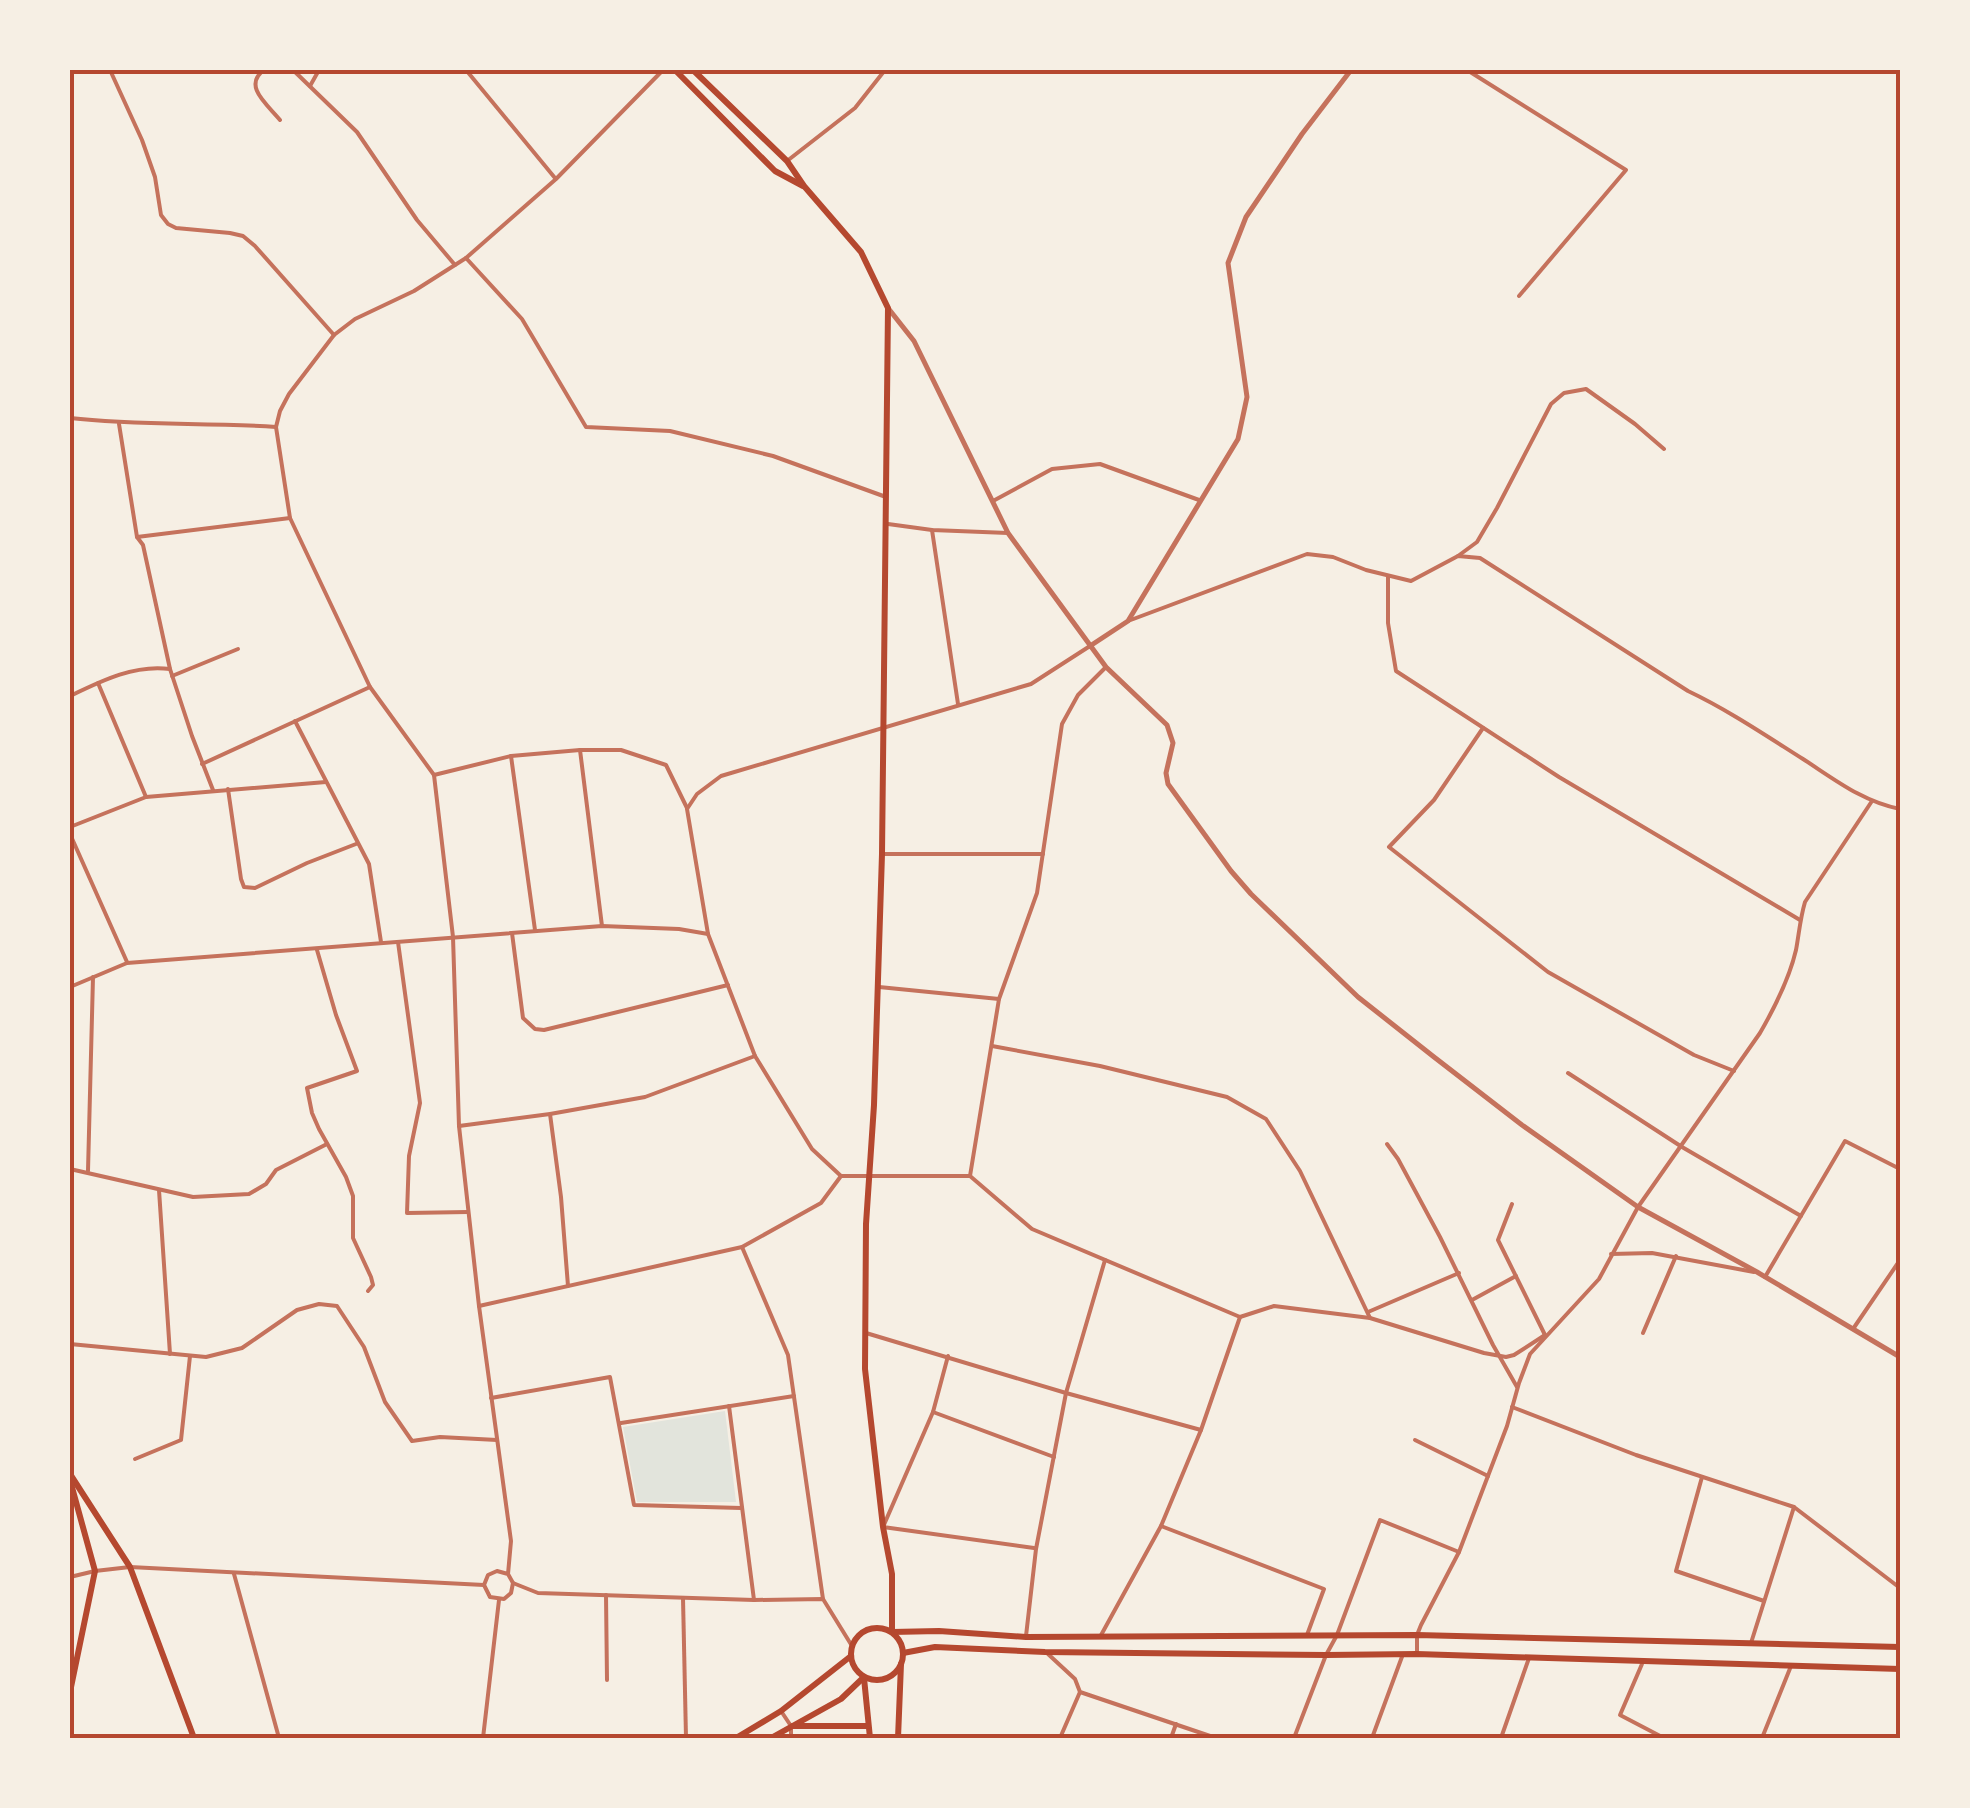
<svg xmlns="http://www.w3.org/2000/svg" width="1970" height="1808" font-family="'DM Sans',sans-serif">
<rect width="100%" height="100%" fill="#f6efe4"/>
<path fill="#e2e4dc" d="M725,1411l11,91h-99l-14,-75z"/>
<g fill="none" stroke-linecap="round" stroke-linejoin="round">
<g stroke="#c5725c" stroke-width="4">
<path d="M110,70l32,70 13,37 6,38 7,9 8,4 54,5 13,3 12,10 79,89"/>
<path d="M264,70c-22,16 4,35 16,50"/>
<path d="M293,70l64,62 60,88 38,45"/>
<path d="M466,70l89,108"/>
<path d="M1467,70l159,100 -107,126"/>
<path d="M310,86l9,-16"/>
<path d="M787,161l68,-53 30,-38"/>
<path d="M466,258l56,61 64,108 84,4 103,25 113,41"/>
<path d="M70,418c69,8 137,4 206,9"/>
<path d="M119,424l18,113 6,8 27,124 22,67 21,54"/>
<path d="M993,501l59,-32 48,-5 99,36"/>
<path d="M888,524l44,6 76,3"/>
<path d="M932,530l26,174"/>
<path d="M137,537l153,-19"/>
<path d="M1458,556l19,-14 20,-34 54,-104 13,-11 22,-4 49,35 29,25"/>
<path d="M1388,576v47l8,48 163,106 241,143"/>
<path d="M1128,621l179,-67 26,3 33,13 45,11 47,-25 22,2 208,133c40,19 77,44 115,68 31,20 60,43 97,50"/>
<path d="M1090,646l-59,38 -310,92 -24,18 -10,15 21,125 47,122 57,93 29,27h129l62,53 208,88 34,-11 96,12 114,35 22,4 8,-2 31,-20"/>
<path d="M172,676l66,-27"/>
<path d="M98,683l48,114"/>
<path d="M70,696c31,-15 65,-32 100,-27"/>
<path d="M295,721l74,143 12,78"/>
<path d="M1483,728l-49,72 -45,47 159,125 146,83 40,16"/>
<path d="M580,750l22,176"/>
<path d="M511,756l24,174"/>
<path d="M202,764l168,-77"/>
<path d="M434,775l77,-19 69,-6h41l45,15 21,43"/>
<path d="M228,789l13,90 3,8 11,1 52,-25 49,-19"/>
<path d="M70,827l76,-30 180,-15"/>
<path d="M70,834l57,128"/>
<path d="M883,854h160"/>
<path d="M512,933l11,85 12,11 9,1 33,-8 151,-37"/>
<path d="M398,942l22,161 -11,53 -2,57 61,-1"/>
<path d="M317,950l19,65 21,56 -50,17 5,25 7,16 27,48 7,19v42l18,39 2,8 -5,6"/>
<path d="M70,987l57,-24 475,-37 77,3 29,5"/>
<path d="M879,987l120,12"/>
<path d="M992,1046l108,20 127,31 39,22 34,52 70,147"/>
<path d="M1568,1073l114,74 119,69"/>
<path d="M550,1114l11,83 7,89"/>
<path d="M459,1126l91,-12 95,-17 110,-41"/>
<path d="M1387,1144l11,15 42,78 53,108 24,42"/>
<path d="M70,1169l123,28 56,-3 17,-10 10,-14 51,-26"/>
<path d="M88,1171l5,-194"/>
<path d="M970,1176l29,-177 38,-106 25,-169 16,-29 28,-28"/>
<path d="M159,1190l11,164"/>
<path d="M1512,1204l-14,36 47,95"/>
<path d="M742,1247l46,108 35,244"/>
<path d="M1611,1254l41,-1 102,19"/>
<path d="M1765,1277l80,-136 55,28"/>
<path d="M1472,1300l44,-24"/>
<path d="M479,1306l263,-59 79,-44 20,-27"/>
<path d="M1368,1312l91,-39"/>
<path d="M1853,1329l47,-69"/>
<path d="M866,1333l200,60 135,37"/>
<path d="M1643,1333l33,-77"/>
<path d="M70,1344l136,13 36,-9 55,-38 22,-6 18,2 27,41 21,55 27,39 28,-4 57,3"/>
<path d="M948,1356l-15,56 -50,115 151,21"/>
<path d="M491,1398l119,-21 24,128 107,3"/>
<path d="M729,1406l25,194"/>
<path d="M1512,1407l124,48 158,52 106,81"/>
<path d="M933,1412l121,45"/>
<path d="M621,1423l173,-27"/>
<path d="M1415,1440l73,36"/>
<path d="M135,1459l46,-19 9,-84"/>
<path d="M1702,1477l-26,94 88,30"/>
<path d="M1161,1526l163,63 -17,46"/>
<path d="M234,1574l45,164"/>
<path d="M508,1574l-11,-3 -9,4 -4,10 6,12 14,2 7,-6 2,-10 -5,-9 3,-33 -32,-235 -20,-180 -6,-189 -19,-162 -64,-88 -80,-169 -14,-91 4,-16 9,-17 45,-59 21,-16 59,-28 52,-33 90,-79 107,-109"/>
<path d="M70,1577l25,-6 35,-4 354,18"/>
<path d="M513,1583l25,10 216,7 69,-1 29,47"/>
<path d="M606,1595l1,85"/>
<path d="M683,1598l3,140"/>
<path d="M1026,1636l10,-87 30,-156 39,-133"/>
<path d="M1100,1637l61,-111 40,-96 39,-113"/>
<path d="M1751,1643l43,-136"/>
<path d="M1048,1654l27,25 5,13 136,46"/>
<path d="M1417,1654v-19l4,-10 38,-73 48,-126 12,-43 11,-29 69,-75 39,-72 122,-174c15,-26 29,-53 36,-83 3,-16 4,-31 9,-48l67,-101"/>
<path d="M1642,1664l-22,51 44,23"/>
<path d="M781,1711l10,15v12"/>
<path d="M483,1738l16,-138"/>
<path d="M1060,1738l20,-46"/>
<path d="M1171,1738l5,-14"/>
<path d="M1294,1738l32,-83 11,-20 43,-115 79,32"/>
<path d="M1372,1738l31,-84"/>
<path d="M1501,1738l28,-80"/>
<path d="M1762,1738l29,-72"/>
</g>
<g stroke="#c5725c" stroke-width="5">
<path d="M888,308l26,33 94,192 98,134 61,58 6,18 -7,30 2,11 63,87 20,23 107,103 76,60 88,68 116,82 119,65 143,85"/>
<path d="M1090,646l38,-25 110,-182 9,-42 -19,-134 18,-46 56,-83 49,-64"/>
</g>
<g stroke="#b5482f" stroke-width="6">
<path d="M675,70l100,101 28,15"/>
<path d="M693,70l94,91 17,25 57,66 27,56 -6,546 -8,251 -8,119 -1,145 18,158 9,47v58"/>
<path d="M70,1474l60,93 64,171"/>
<path d="M70,1480l25,91 -25,121"/>
</g>
<g stroke="#b5482f" stroke-width="6">
<circle cx="877" cy="1654" r="26"/>
<path d="M892,1632l47,-1 87,6 391,-2 483,12"/>
<path d="M903,1653l32,-6 110,5 281,3 91,-1 483,15"/>
<path d="M864,1678l6,60"/>
<path d="M793,1726h75"/>
<path d="M736,1738l45,-27 70,-55"/>
<path d="M771,1738l70,-39 23,-22"/>
<path d="M898,1738l3,-74"/>
</g>
</g>
<rect width="1970" height="1808" fill="none" stroke="#f6efe4" stroke-width="145"/>
<rect x="72" y="72" width="1826" height="1664" fill="none" stroke="#b5482f" stroke-width="4"/>
</svg>
